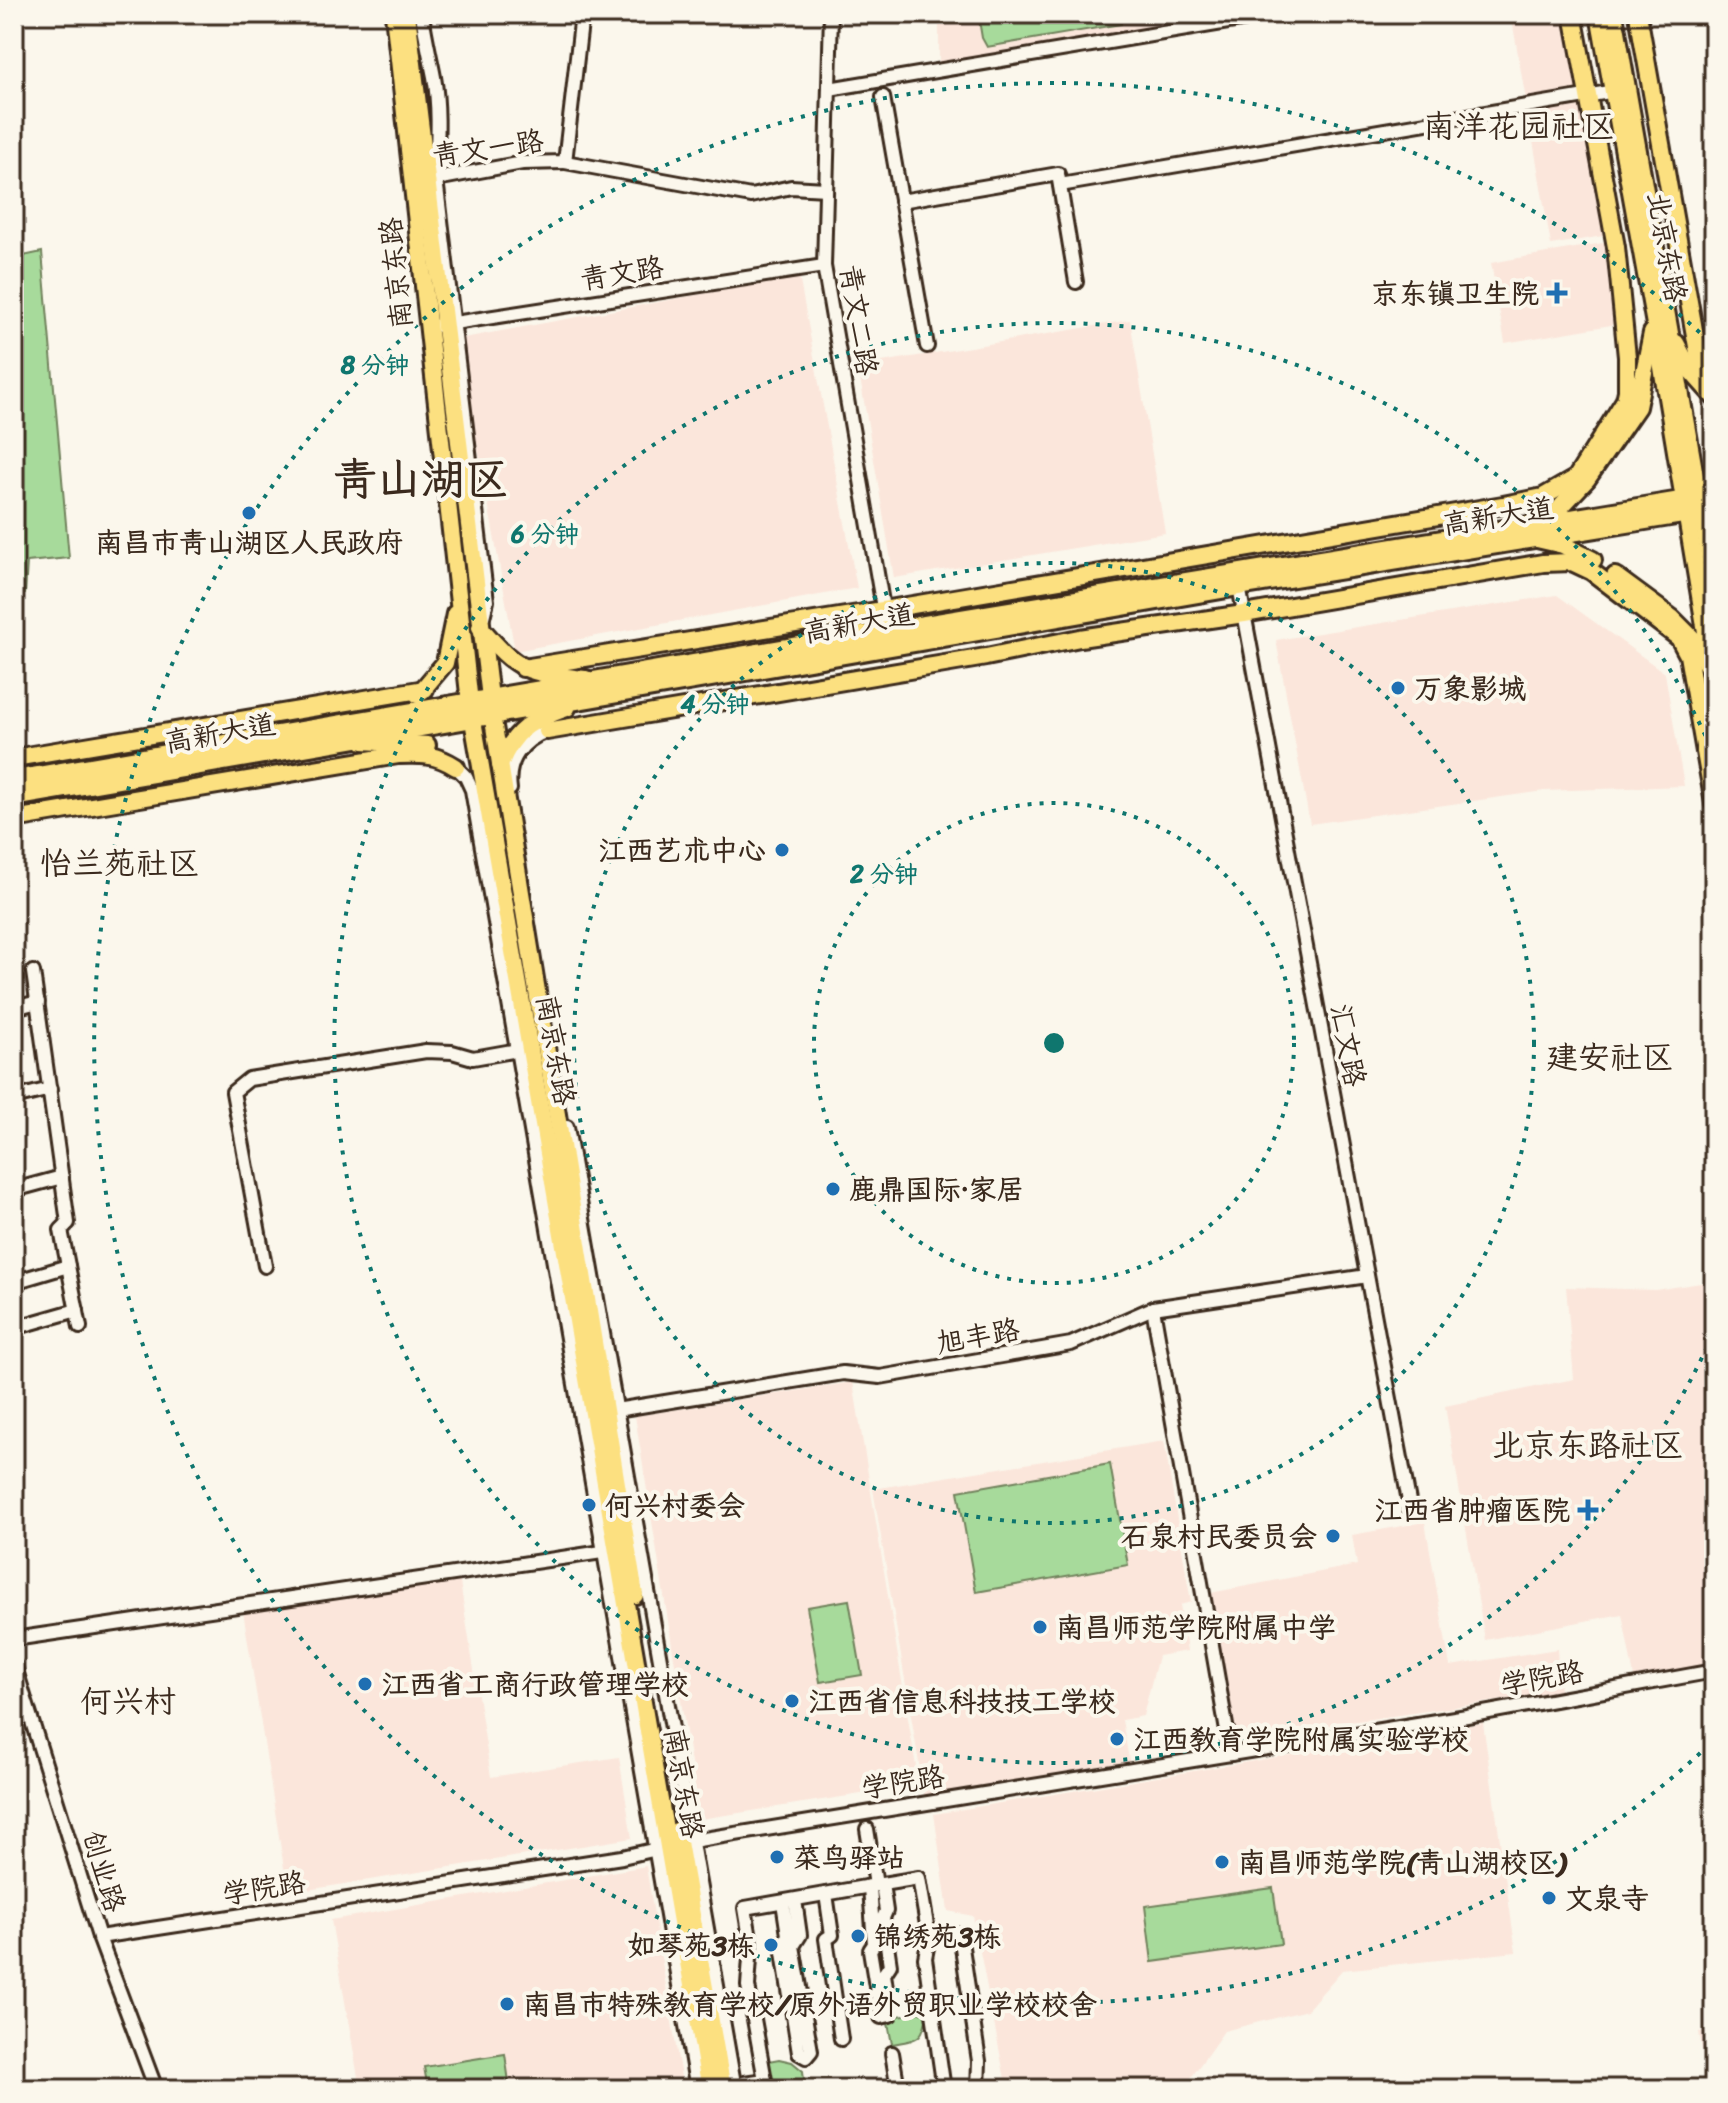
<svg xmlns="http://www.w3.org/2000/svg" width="1728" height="2103" font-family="Sriracha,'LXGW WenKai TC',sans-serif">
<rect width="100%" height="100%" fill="#fbf7ec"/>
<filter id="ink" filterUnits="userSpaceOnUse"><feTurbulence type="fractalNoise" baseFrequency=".0125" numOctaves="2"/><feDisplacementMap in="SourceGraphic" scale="16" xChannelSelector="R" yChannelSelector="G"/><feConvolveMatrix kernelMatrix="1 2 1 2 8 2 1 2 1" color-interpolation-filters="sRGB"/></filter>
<g filter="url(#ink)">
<g fill="#fbe6db">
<path d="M939,14h299l-299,49z"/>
<path d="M1511,14h52l40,222 -52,9z"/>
<path d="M1608,242l15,81 -118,20 -14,-80z"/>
<path d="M799,276l58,312 -342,63 -57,-312z"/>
<path d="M1130,320l35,213 -271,45 -36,-212z"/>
<path d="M1557,595l108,78 19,113 -140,5 -234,33 -34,-184z"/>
<path d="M1714,1281v383l-80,13 -12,-63 -137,26 -40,-234 129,-27 -8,-92 89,3z"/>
<path d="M853,1382l66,403 -219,34 -65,-403z"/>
<path d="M1164,1441l27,161 -11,3 7,46 -29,5 -15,60 -21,4 8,45 -205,34 -52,-310z"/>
<path d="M1425,1522l25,144 107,-17 3,43 -328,47 -27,-145 152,-29 -5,-30z"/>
<path d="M459,1576l32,201 128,-20 13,81 -344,55 -45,-282z"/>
<path d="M1483,1723l33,229 -174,18 -35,40 -83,21 -41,58h-176l-34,-173 -25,-5 -14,-97z"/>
<path d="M646,1866l37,223h-323l-29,-169z"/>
<path d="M1714,2029v60h-5l-10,-57z"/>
</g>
<g fill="#a7da9b" stroke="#71825c" stroke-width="2">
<path d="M978,14h142l1,10 -134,23 -5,-9z"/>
<path d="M42,252l27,306 -42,4 -2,32 -11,2v-338z"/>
<path d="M1110,1464l18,101 -152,27 -18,-101z"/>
<path d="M849,1600l13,75 -42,7 -13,-75z"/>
<path d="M1273,1888l8,56 -129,18 -7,-56z"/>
<path d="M928,2011c-6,29 -7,28 -36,33l-5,-26z"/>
<path d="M505,2054l5,35h-82l-4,-22z"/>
<path d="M779,2059l13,3 11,9 2,18h-37l-5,-27z"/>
</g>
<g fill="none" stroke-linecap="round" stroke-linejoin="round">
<g stroke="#3b2a1e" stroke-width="18">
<g id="minor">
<path d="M422,14c3,22 8,42 12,63 6,33 3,69 2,102l51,422 -4,16"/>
<path d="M831,14l-7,252 63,365"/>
<path d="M829,89l447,-75"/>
<path d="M883,97l44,249"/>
<path d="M565,162l186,34 40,-9 35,2"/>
<path d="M431,180l91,-17 43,-1 17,-148"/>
<path d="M1060,185l561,-95"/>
<path d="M901,201l157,-27 18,108"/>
<path d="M428,327l396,-61"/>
<path d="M1239,586l172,926"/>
<path d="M456,767l10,10 6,13 225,1299"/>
<path d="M510,789c-4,-28 12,-49 37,-58"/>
<path d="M33,972l35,251 -7,7 19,97"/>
<path d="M14,1008l24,-6"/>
<path d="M14,1098l36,-9"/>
<path d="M567,1127l168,962"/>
<path d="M14,1190l48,-13"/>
<path d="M265,1266l-32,-174 16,-13 177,-28 26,1 21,6 45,-8"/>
<path d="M14,1282l54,-16"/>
<path d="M1153,1308l78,446"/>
<path d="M14,1328l63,-18"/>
<path d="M610,1411l233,-38 37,4 191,-33 82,-36 214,-32"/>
<path d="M14,1639l595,-88"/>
<path d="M14,1664l85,273 57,152"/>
<path d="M876,1885l43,-7 10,59 -4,21 19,131"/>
<path d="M870,1887l4,57 -4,6 11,67 9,-2 -6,-41 6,-9 -7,-47 3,-7 -4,-27"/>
<path d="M826,1894l6,41 -6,4 15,100"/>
<path d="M783,1902l5,33 -6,11 17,107 7,4 5,-6 -18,-105 7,-11 -5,-35"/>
<path d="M928,1931l32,3 19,127 -1,28"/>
<path d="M99,1937l523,-80 70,-16 775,-125 247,-45"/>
<path d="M892,2053l6,36"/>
<path d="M744,2083l21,-3 -17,-94 3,-42 -6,-36 131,-23 -9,-56"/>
</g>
</g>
<g stroke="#3b2a1e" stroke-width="22">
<g id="major">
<path d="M394,14l76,689 240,1386"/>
<path d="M407,14l85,700 143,881"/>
<path d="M1599,14l55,305 60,361"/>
<path d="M1614,14l100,570"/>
<path d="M1638,14l61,344 15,21"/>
<path d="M1676,343l14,27 24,27"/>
<path d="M1535,524l24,-15 28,-30 50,-72 15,-74"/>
<path d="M1537,539l26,6 30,15"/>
<path d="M1615,576l57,42 22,22 12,24"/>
<path d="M480,627c39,46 47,46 106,52"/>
<path d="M523,668l360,-58 620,-105 40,-8 33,-19 49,-78 2,-9v-34l-11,-110 -43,-233"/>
<path d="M418,695l27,-32 10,-49"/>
<path d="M547,731l439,-74 94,-19 164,-24 299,-51 29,-1 19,9 88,67 9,17 26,148"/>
<path d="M363,741l64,4"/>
<path d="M14,758l411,-69"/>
<path d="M500,765c14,-36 32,-45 67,-57"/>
<path d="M14,819l384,-64c24,-1 38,-1 58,12"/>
<path d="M677,1831l46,258"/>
</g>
</g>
<g stroke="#3b2a1e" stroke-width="24">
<g id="highway">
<path d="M14,780l873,-149 812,-133"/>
<path d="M14,797l1225,-211 462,-75"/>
</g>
</g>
<use href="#minor" stroke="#fbf7ec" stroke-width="12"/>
<use href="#major" stroke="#fce080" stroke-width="16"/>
<use href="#highway" stroke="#fce080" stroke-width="18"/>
</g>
</g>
<g fill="none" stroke="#0f766e" stroke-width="4" stroke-dasharray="4 8">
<circle cx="1054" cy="1043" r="240"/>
<circle cx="1054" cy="1043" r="480"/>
<path d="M1712 1336A720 720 0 1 1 1712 750"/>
<path d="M1709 1745A960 960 0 1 1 1709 341"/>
</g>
<g fill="#1f6fb2" stroke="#fbf7ec" stroke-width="3">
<path d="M1553 281h8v8h8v8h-8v8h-8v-8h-8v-8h8z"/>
<circle cx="249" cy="513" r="8"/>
<circle cx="1398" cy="688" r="8"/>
<circle cx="782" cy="850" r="8"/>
<circle cx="833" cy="1189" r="8"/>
<circle cx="589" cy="1505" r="8"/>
<path d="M1584 1498h8v8h8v8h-8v8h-8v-8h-8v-8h8z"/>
<circle cx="1333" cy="1536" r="8"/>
<circle cx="1040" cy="1627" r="8"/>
<circle cx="365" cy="1684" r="8"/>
<circle cx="792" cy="1701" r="8"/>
<circle cx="1117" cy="1739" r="8"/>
<circle cx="777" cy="1857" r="8"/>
<circle cx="1222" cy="1862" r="8"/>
<circle cx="1549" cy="1898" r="8"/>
<circle cx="858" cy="1936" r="8"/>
<circle cx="771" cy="1945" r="8"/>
<circle cx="507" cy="2004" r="8"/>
</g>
<g text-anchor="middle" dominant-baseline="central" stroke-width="8" stroke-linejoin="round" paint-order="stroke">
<g font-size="28" fill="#3b2a1e" stroke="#fbf7ec">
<text transform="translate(488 148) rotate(-8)">青文一路</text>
<text transform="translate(1667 247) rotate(80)">北京东路</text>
<text transform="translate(396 273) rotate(-96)">南京东路</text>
<text transform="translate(622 273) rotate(-9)">青文路</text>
<text transform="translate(859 320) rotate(81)">青文二路</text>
<text transform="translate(1498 516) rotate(-9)">高新大道</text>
<text transform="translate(859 623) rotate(-10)">高新大道</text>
<text transform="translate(220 733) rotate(-10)">高新大道</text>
<text transform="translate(1348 1045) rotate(79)">汇文路</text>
<text transform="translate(556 1050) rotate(80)">南京东路</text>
<text transform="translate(978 1336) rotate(-10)">旭丰路</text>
<text transform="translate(1542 1678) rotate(-10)">学院路</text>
<text transform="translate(903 1782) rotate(-9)">学院路</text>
<text transform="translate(684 1783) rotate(80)">南京东路</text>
<text transform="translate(104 1871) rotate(73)">创业路</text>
<text transform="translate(264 1888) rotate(-9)">学院路</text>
</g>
<g font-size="28" font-weight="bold" fill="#3b2a1e" stroke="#fbf7ec" text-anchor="start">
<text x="1539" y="293" text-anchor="end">京东镇卫生院</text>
<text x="249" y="542" text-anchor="middle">南昌市青山湖区人民政府</text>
<text x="1414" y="688">万象影城</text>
<text x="766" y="850" text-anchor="end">江西艺术中心</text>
<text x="849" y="1189">鹿鼎国际·家居</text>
<text x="605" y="1505">何兴村委会</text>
<text x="1570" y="1510" text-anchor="end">江西省肿瘤医院</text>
<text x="1317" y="1536" text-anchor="end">石泉村民委员会</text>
<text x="1056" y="1627">南昌师范学院附属中学</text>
<text x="381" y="1684">江西省工商行政管理学校</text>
<text x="808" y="1701">江西省信息科技技工学校</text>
<text x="1133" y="1739">江西教育学院附属实验学校</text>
<text x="793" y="1857">菜鸟驿站</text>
<text x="1238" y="1862">南昌师范学院(青山湖校区)</text>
<text x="1565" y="1898">文泉寺</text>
<text x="874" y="1936">锦绣苑3栋</text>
<text x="755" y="1945" text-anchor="end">如琴苑3栋</text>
<text x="523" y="2004">南昌市特殊教育学校/原外语外贸职业学校校舍</text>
</g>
<g font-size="32" fill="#3b2a1e" stroke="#fbf7ec">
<text x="1519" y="126">南洋花园社区</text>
<text x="120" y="863">怡兰苑社区</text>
<text x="1610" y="1057">建安社区</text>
<text x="1588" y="1445">北京东路社区</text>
<text x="128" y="1701">何兴村</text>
</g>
<g font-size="44" font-weight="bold" fill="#3b2a1e" stroke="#fbf7ec">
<text x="421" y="479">青山湖区</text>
</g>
</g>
<circle cx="1054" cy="1043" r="12" fill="#0f766e" stroke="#fbf7ec" stroke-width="4"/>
<g font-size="24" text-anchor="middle" font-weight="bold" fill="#0f766e" stroke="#fbf7ec" stroke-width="8" stroke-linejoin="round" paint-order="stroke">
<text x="375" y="373">8 分钟</text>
<text x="545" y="542">6 分钟</text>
<text x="715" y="712">4 分钟</text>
<text x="884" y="882">2 分钟</text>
</g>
<rect width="1728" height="2103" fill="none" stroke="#fbf7ec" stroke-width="48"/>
<rect x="24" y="24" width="1680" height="2055" fill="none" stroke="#3b2a1e" stroke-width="3" filter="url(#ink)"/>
</svg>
